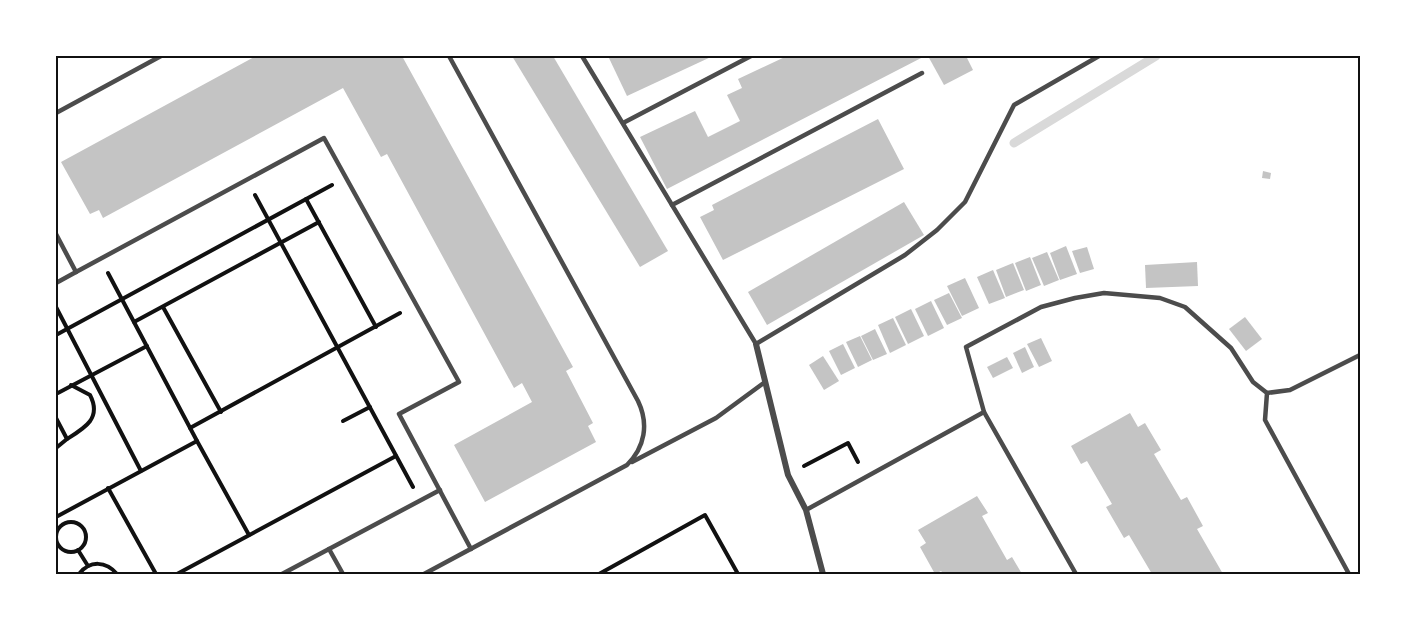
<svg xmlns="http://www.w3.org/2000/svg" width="1416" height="630" font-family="'Alegreya Sans',sans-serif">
<rect width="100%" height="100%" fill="#fff"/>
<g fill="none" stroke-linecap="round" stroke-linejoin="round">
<path stroke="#d9d9d9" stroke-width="9" d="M1014,143l142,-87"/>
</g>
<g fill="#c4c4c4">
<path d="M256,56h146l171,311 -7,4 27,52 -5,3 8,16 -111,60 -31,-57 78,-43 -10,-19 -8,5 -127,-234 -6,3 -38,-69 -240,130 -4,-8 -9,4 -29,-52z"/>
<path d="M512,56h41l115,195 -28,16z"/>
<path d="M608,56h105l-86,40z"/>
<path d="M787,56h138l-258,133 -27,-52 55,-26 13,26 32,-16 -13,-26 15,-7 -4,-9z"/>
<path d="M928,56h38l7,14 -29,15z"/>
<path d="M878,119l26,50 -181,91 -23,-43 14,-7 -2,-5z"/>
<path d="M1263,171l8,2 -1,6 -8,-1z"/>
<path d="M904,202l20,33 -157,90 -19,-33z"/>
<path d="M1066,246l11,28 -17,6 -10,-27z"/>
<path d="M1087,247l7,22 -14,4 -8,-22z"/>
<path d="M1047,252l12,28 -15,6 -12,-28z"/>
<path d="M1030,257l11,28 -15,6 -11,-28z"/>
<path d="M1197,262l1,24 -52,2 -1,-23z"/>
<path d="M1013,263l11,27 -18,7 -10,-27z"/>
<path d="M993,270l12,28 -16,6 -12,-27z"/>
<path d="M965,278l14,30 -17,8 -15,-30z"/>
<path d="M949,293l13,25 -15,7 -13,-25z"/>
<path d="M931,301l13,27 -16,8 -13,-27z"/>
<path d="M911,309l13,27 -16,8 -13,-27z"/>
<path d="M1245,317l17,22 -16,12 -17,-22z"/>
<path d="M893,318l13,27 -16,8 -12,-28z"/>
<path d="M875,329l12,25 -14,6 -12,-24z"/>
<path d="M860,336l12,24 -14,7 -12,-25z"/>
<path d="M1041,338l11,23 -13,6 -12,-23z"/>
<path d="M843,344l12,24 -14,7 -12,-24z"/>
<path d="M1025,347l9,20 -12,6 -9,-20z"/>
<path d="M823,356l16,25 -15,9 -15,-25z"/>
<path d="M1007,357l6,11 -20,10 -6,-11z"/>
<path d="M1130,413l8,14 7,-4 16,27 -7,4 27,46 6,-3 16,29 -6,3 26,45h-71l-23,-39 -5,3 -18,-31 6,-3 -25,-43 -6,3 -10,-18z"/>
<path d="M977,496l11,17 -6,3 25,44 5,-3 10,17h-78l-3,-3 -6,3 -15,-27 6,-4 -8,-13z"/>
</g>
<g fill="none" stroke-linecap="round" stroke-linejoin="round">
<g stroke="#111" stroke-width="4">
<path d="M255,195l158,292"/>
<path d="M306,199l70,128"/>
<path d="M56,307l85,164"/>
<path d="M163,307l58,105"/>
<path d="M134,322l185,-100"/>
<path d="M56,335l276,-150"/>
<path d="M56,394l91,-48"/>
<path d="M56,418l11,21c18,-11 35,-21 23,-44l-19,-10"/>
<path d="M343,421l27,-14"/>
<path d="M190,428l210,-115"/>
<path d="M197,441l52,94"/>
<path d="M56,448l11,-9"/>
<path d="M804,466l44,-23 10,19"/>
<path d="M108,488l48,86"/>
<path d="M56,517l141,-76 -89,-168"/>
<circle cx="71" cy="537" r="15"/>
<path d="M78,550l10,16"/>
<path d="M79,574c11,-14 27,-13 38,0"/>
<path d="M177,574l219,-118"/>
<path d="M599,574l106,-59 33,59"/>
</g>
<g stroke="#4c4c4c" stroke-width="4.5">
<path d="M582,56l174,288 149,-89 32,-25 28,-28 49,-97 85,-49"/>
<path d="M56,113l105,-57"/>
<path d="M623,123l128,-67"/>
<path d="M672,205l250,-132"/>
<path d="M56,234l20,38 -20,11"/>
<path d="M76,272l248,-134 135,244 -60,32 72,135"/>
<path d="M1267,393l23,-3 70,-35"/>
<path d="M632,462l84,-44 49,-36"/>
<path d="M806,510l178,-98"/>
<path d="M329,549l14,25"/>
<path d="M282,574l158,-84"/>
<path d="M424,574l203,-109c18,-18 22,-41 11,-64l-189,-345"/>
<path d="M1076,574l-92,-162 -18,-65 75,-40 34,-9 29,-5 56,5 25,9 46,41 22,34 14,11 -2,27 84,154"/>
</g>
<path stroke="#4c4c4c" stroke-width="6" d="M756,344l32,131 18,35 17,64"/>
</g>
<rect width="1416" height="630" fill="none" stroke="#ffffff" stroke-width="114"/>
<rect x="57" y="57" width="1302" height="516" fill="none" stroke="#111" stroke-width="2"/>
</svg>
